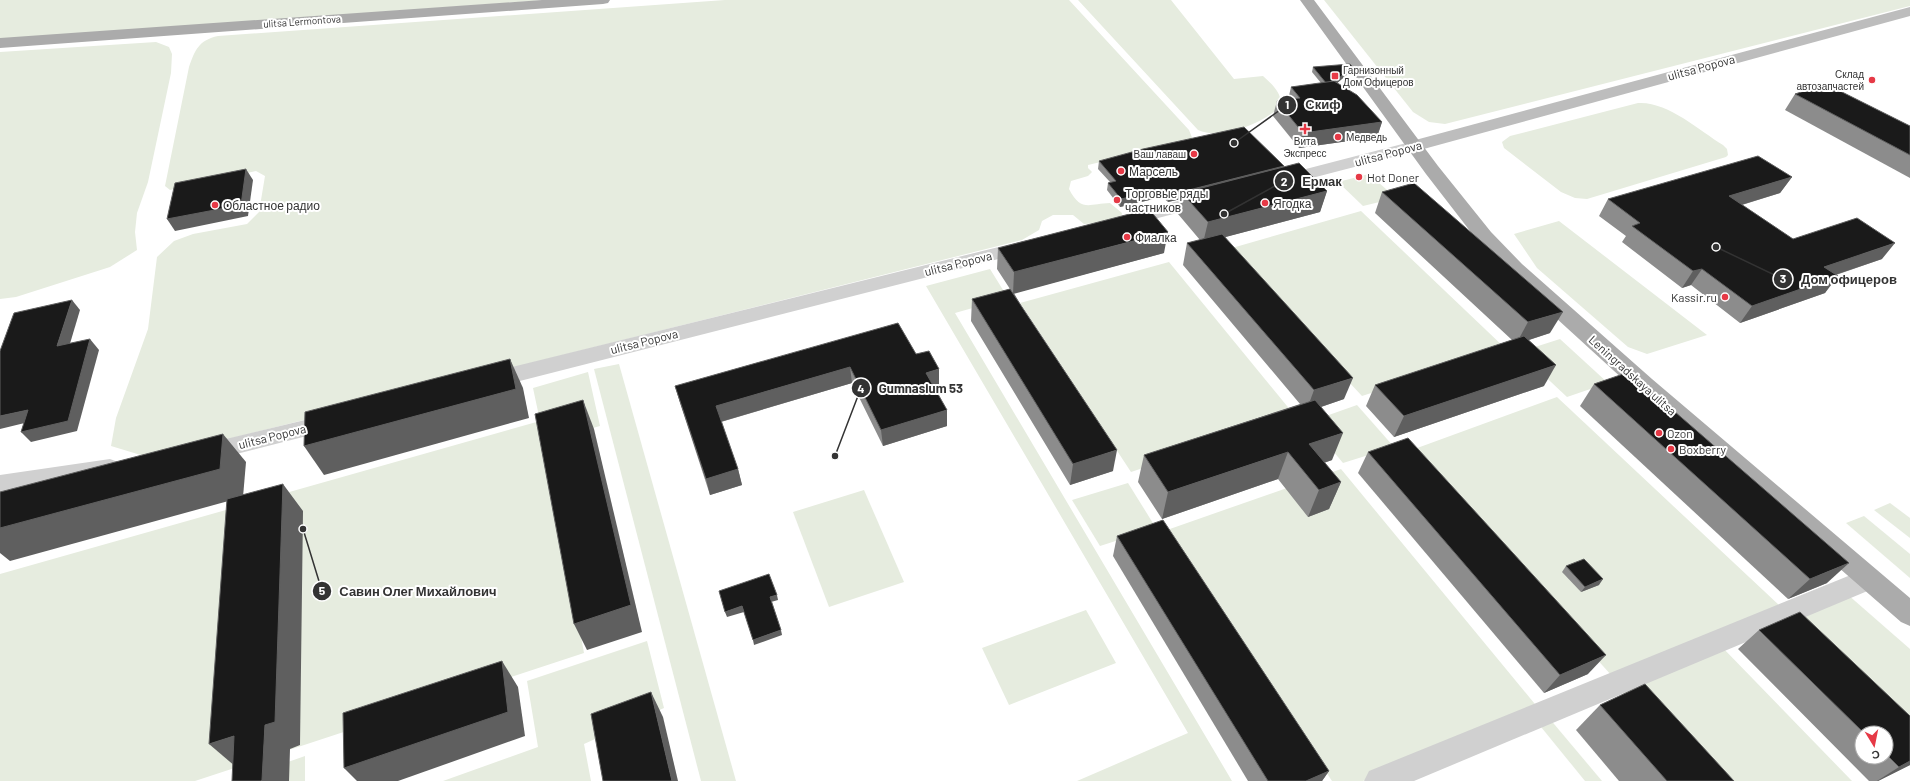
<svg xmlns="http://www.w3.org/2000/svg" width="1910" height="781" font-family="Barlow,sans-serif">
<rect width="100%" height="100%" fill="#fff"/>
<g fill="#e6ecdf">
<path d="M0,0h547l-547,39z"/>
<path d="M725,0h344l120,130 4,10 -105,25v3l4,4 -4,4 -17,5 -2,8c12,23 19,15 41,14l12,10 -1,5 -21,5 -16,1 -11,-9h-20l-11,6 -3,9 -17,10 -818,205 -60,11 -33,-10 5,-28 32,-89 9,-72 17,-16 19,-7 54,-10 12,-12 6,-36 -9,-5 -86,19 -5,-4 24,-119c6,-17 10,-27 29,-31z"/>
<path d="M1078,0h93l63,79 29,-3c9,8 19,17 18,30 -18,17 -59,35 -83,24z"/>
<path d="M1324,0h586v6l-465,118 -16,-2 -16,-10z"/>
<path d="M156,42l13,5 3,7 -1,19 -23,109 -11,31 -2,19 2,18 -27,17 -94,30 -16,2v-247z"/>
<path d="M1638,103c29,-2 61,27 85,42l4,4 1,6 -2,2 -139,42 -12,-1 -14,-6 -57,-44 -2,-6 8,-6z"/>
<path d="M1369,174l27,24 -33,8 -25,-24z"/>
<path d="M1361,211l145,138 -144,47 -137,-146z"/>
<path d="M1559,221l148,114 -60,19 -19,-7 -91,-79 -23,-34z"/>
<path d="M1169,262l127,155 -165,55 -111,-169z"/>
<path d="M990,269l18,29 -53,15 277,468h-155l111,-48 -262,-447z"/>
<path d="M1560,339l48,44 -41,14 -48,-45z"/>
<path d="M619,364l117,417h-35l-107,-412z"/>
<path d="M588,372l12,54 -54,15 38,212 -389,128h-195v-207l540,-153 -7,-33z"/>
<path d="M1557,397l225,211 -170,68 -203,-225z"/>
<path d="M1357,405l37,42 -51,16 -34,-41z"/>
<path d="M1341,469l198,240 -176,72h-31l-165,-251z"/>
<path d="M1128,483l28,45 -56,18 -28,-46z"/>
<path d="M864,490l40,92 -75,25 -36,-95z"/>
<path d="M1890,503l20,15v20l-36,-28z"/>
<path d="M1864,516l46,38v24l-64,-55z"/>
<path d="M1847,594l63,55v84l-122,-116z"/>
<path d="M1086,610l30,53 -107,42 -27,-57z"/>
<path d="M647,641l17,67 -80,36 7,37h-148l95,-34 -11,-66z"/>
<path d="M1721,646l131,135h-150l-85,-94z"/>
<path d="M1549,718l53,63h-17l-48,-59z"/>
<path d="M305,756v25h-71z"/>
</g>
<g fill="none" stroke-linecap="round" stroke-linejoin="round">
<g fill="#d0d0d0" fill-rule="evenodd">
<path d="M1414,141l6,1 3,4 -3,4 -139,36 -6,-1 -3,-4 3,-4z"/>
<path d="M1209,193l6,2 3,4 -3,4 -91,24 -7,-2 -2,-4 2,-4z"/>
<path d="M1027,240l7,2 3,4 -3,4 -546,139 -8,-2 -3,-6 3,-6 8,-2z"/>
<path d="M334,413l8,2 3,6 -3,6 -137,35 -8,-3 -4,-6 4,-6 8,-3z"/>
<path d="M110,459l8,3 4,6 -4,6 -8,3 -110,16v-18z"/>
<path d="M1868,568l9,3 4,8 -4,8 -463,194h-50l5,-10z"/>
</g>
<path fill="#bdbdbd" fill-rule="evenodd" d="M1910,7v9l-490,134 -6,1 -6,-1 -3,-4 3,-4z"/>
<g fill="#ababab" fill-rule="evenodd">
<path d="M542,0h68l-2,3 -5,1 -603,44v-10z"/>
<path d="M1300,0h14l124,166 53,66 31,32 130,115 258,219v28l-9,-4 -265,-231 -128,-117 -31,-34 -51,-66z"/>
</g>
</g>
<g fill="#8c8c8c" fill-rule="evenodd">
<path d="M1352,66l-2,6 -13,11 45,39 -5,15 -78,11 -26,-32 4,-15 11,-1 3,-13 30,-4 -9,-11 1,-5z"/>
<path d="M1795,94l115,32v52l-125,-68z"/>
<path d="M1099,161l185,5 -1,1 44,24 -7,21 -95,25 119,162 -23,8 11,53 -8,3 17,19 -12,27 -21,8 -30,-38 -116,40 -24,-37 6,-27 156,-51 -117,-139 4,-22 13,-3 -22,-26 3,-15 -13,3 -6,-5 -42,10 -13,-17 1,-7 2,-1 -12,-13z"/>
<path d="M1792,177l-12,16 -38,12 51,34 89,20 -46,16 -11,18 -85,30 -49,-38 -9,3 -60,-46 4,-6 -27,-20 9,-17z"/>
<path d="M1382,192l168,141 -21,7 15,46 -150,51 -28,-31 9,-21 137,-45 -137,-127z"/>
<path d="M998,248l166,5 -150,40 99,178 -43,14 -99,-164 1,-22 38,-10 -13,-20z"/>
<path d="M916,354l23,32 -5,1 13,39 -64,20 -31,-63 -131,39 17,47 4,16 -32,10 -30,-92 -5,-17z"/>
<path d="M1594,384l233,199 -39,16 -208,-193z"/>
<path d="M1368,452l220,222 -44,19 -186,-220z"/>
<path d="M1117,536l212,235 -7,10h-74l-135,-225z"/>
<path d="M1566,566l33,19 -18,7 -19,-20z"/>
<path d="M1759,630l151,86v49l-32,16h-9l-131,-132zM1862,733h24v24h-24z"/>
<path d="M1600,705l134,76h-115l-43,-51z"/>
</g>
<g fill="#5f5f5f">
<path d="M1352,66l-2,6 -23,20 2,-6z"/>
<path d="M1382,122l-5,15 -78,11 4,-15z"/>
<path d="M1284,166l-2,7 -100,20 -1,6 -13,3 1,-7z"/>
<path d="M246,169l7,11 -5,36 -73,15 -8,-12z"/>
<path d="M1792,177l-12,16 -62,19 11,-16z"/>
<path d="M1164,189l-2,8 -42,10 1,-8z"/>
<path d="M1327,191l-7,21 -117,31 5,-21z"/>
<path d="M1168,232l-4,21 -151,41 1,-22z"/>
<path d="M1895,243l-13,16 -71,24 13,-16z"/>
<path d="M1702,269l-11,16 -9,3 11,-17z"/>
<path d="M1838,276l-13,17 -85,30 12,-17z"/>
<path d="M72,300l8,10 -14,47 -9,-11z"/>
<path d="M1563,312l-13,21 -34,11 12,-22z"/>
<path d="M90,339l9,11 -22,81 -46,11 -10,-10z"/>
<path d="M510,359l13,29 6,30 -205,57 -20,-29z"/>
<path d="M1556,365l-12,21 -150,51 10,-21z"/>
<path d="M850,367l2,16 -132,39 -4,-16z"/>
<path d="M939,369v17l-12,3 -1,-16z"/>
<path d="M1353,378l-9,21 -38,13 8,-22z"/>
<path d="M583,400l11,29 48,203 -55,18 -13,-26z"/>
<path d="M28,410l9,10 -37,9v-13z"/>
<path d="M947,410v16l-64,20 -2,-16z"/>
<path d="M1343,433l-11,27 -29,10 6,-26z"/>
<path d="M223,434l23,28 -3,35 -233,64 -10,-8v-25z"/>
<path d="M1117,450l-4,21 -43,14 3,-21z"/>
<path d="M1288,452l-10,27 -116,40 6,-27z"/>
<path d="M738,469l4,16 -32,10 -4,-16z"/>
<path d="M1341,482l-12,27 -21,8 11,-27z"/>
<path d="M283,484l20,27 -3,234 -10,4 -1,32h-28z"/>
<path d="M1849,563l-22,20 -39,16 22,-20z"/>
<path d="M1603,579l-4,6 -18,7 4,-5z"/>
<path d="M777,595l1,5 -7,2 -1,-5z"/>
<path d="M742,606l2,6 -17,5 -2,-5z"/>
<path d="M781,630l1,5 -28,10 -1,-5z"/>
<path d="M1606,655l-18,19 -44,19 16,-18z"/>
<path d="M502,661l16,26 7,49 -127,45h-41l-13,-13z"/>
<path d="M651,692l12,25 15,64h-6z"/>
<path d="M234,736l2,31 -27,-23z"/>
<path d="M1910,761v4l-32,16h-1l22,-14z"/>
<path d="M1329,771l-7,10h-16z"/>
</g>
<g fill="#1a1a1a" stroke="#5f5f5f">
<path d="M1350,64l2,2 -17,16 -9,1 -13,-16z"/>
<path d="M1334,81l23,14 25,27 -79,11 -26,-32 23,-3 -9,-11z"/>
<path d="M1826,84l84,42v29l-115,-61z"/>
<path d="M1244,127l40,39 -115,29 -5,-6 -43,10 -13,-16 8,-2 -17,-20 44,-12z"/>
<path d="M1758,156l34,21 -63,19 64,43 64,-21 38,25 -71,24 14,9 -86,30 -50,-37 -9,2 -61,-45 8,-3 -32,-24z"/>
<path d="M1299,163l28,28 -119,31 -26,-29z"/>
<path d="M246,169l-5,36 -74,14 8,-36z"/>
<path d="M1414,183l149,129 -35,10 -146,-130z"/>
<path d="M1149,209l19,23 -154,40 -16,-24z"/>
<path d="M1222,234l131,144 -39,12 -127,-147z"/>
<path d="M1010,289l107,161 -44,14 -101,-165z"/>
<path d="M72,300l-15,46 33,-7 -22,82 -47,11 7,-22 -28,6v-65l14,-38z"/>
<path d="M898,323l18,31 13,-3 10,18 -13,4 21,37 -66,20 -31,-63 -134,39 22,63 -32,10 -31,-93z"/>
<path d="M1524,336l32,29 -152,51 -29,-31z"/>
<path d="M510,359l6,30 -212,57 1,-34z"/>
<path d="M1629,372l220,191 -39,16 -216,-195z"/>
<path d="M583,400l48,205 -57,19 -39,-210z"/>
<path d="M1315,400l28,33 -34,11 32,38 -22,8 -31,-38 -120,40 -24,-37z"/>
<path d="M223,434l-3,35 -220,59v-36z"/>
<path d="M1408,438l198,217 -46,20 -192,-223z"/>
<path d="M283,484l-8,238 -10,3 -3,55 -1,1h-29l2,-45 -25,8 18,-245z"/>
<path d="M1163,520l166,251 -23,10h-38l-151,-245z"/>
<path d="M1584,559l19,20 -18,8 -19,-21z"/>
<path d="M769,574l8,21 -7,2 11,33 -28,10 -11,-34 -17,6 -6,-21z"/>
<path d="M1800,612l110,104v45l-11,6 -13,-13v-21h-22l-105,-103z"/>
<path d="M502,661l6,51 -164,56 -1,-55z"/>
<path d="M1645,684l89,97h-67l-67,-76z"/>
<path d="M651,692l21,89h-69l-12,-67z"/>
</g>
<g fill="#e63946" stroke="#fff" stroke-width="1.5">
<rect x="1331" y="72" width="8" height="8" rx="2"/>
<circle cx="1872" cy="80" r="4"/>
<path d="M1303 123h4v4h4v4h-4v4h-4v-4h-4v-4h4z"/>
<circle cx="1338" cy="137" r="4"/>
<circle cx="1194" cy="154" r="4"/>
<circle cx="1121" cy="171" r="4"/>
<circle cx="1359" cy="177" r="4"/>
<circle cx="1117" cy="200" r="4"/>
<circle cx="1265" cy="203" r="4"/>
<circle cx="215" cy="205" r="4"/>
<circle cx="1127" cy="237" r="4"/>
<circle cx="1725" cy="297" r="4"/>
<circle cx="1659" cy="433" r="4"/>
<circle cx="1671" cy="449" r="4"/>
</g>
<g text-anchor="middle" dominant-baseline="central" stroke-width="4" stroke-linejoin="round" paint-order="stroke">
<g font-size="10" fill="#333" stroke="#fff">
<text transform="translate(302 21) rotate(-4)">ulitsa Lermontova</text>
</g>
<g font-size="10" fill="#333" stroke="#fff" text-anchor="start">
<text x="1343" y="70">Гарнизонный<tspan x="1343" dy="12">Дом Офицеров</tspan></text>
<text x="1864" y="74" text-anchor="end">Склад<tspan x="1864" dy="12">автозапчастей</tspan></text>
<text x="1346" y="137">Медведь</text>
<text x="1305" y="141" text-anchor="middle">Вита<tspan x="1305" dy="12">Экспресс</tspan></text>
<text x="1186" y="154" text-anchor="end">Ваш лаваш</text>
</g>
<g font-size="12" fill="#333" stroke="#fff">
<text transform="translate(1701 67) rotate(-15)">ulitsa Popova</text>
<text transform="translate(1388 153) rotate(-15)">ulitsa Popova</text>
<text transform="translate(958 263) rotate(-14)">ulitsa Popova</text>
<text transform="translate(644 341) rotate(-14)">ulitsa Popova</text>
<text transform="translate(1633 375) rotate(42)">Leningradskaya ulitsa</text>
<text transform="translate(272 436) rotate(-14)">ulitsa Popova</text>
</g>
<g font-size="12" fill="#333" stroke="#fff" text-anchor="start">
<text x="1129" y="171">Марсель</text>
<text x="1367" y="177">Hot Doner</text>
<text x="1125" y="193">Торговые ряды<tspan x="1125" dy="14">частников</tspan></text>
<text x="1273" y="203">Ягодка</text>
<text x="223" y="205">Областное радио</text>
<text x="1135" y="237">Фиалка</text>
<text x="1717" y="297" text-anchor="end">Kassir.ru</text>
<text x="1667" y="433">Ozon</text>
<text x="1679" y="449">Boxberry</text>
</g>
</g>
<path fill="none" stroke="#333" stroke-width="1.5" d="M1234 143L1287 105M1224 214L1284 181M1716 247L1783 279M835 456L861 388M303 529L322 591"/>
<g fill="#333" stroke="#fff" stroke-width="1.5">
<circle cx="1234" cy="143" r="4"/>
<circle cx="1224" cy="214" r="4"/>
<circle cx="1716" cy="247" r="4"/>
<circle cx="835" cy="456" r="4"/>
<circle cx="303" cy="529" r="4"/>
<circle cx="1287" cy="105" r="10"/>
<circle cx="1284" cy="181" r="10"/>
<circle cx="1783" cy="279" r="10"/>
<circle cx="861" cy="388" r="10"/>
<circle cx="322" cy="591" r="10"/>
</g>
<g font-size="12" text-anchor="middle" font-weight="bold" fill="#fff">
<text x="1287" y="109">1</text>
<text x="1284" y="186">2</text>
<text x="1783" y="283">3</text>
<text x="861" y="393">4</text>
<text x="322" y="595">5</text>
</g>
<g font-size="13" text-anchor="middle" font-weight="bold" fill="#333" stroke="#fff" stroke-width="4" stroke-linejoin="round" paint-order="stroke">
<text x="1323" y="109">Скиф</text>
<text x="1322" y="186">Ермак</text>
<text x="1849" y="284">Дом офицеров</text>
<text x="921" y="393">Gumnasium 53</text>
<text x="418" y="596">Савин Олег Михайлович</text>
</g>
<g transform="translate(1874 745) rotate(170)"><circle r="19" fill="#ffffff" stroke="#adadad"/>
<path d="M0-3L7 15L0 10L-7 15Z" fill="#e63946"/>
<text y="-6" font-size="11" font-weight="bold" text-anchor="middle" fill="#333333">С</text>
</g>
</svg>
